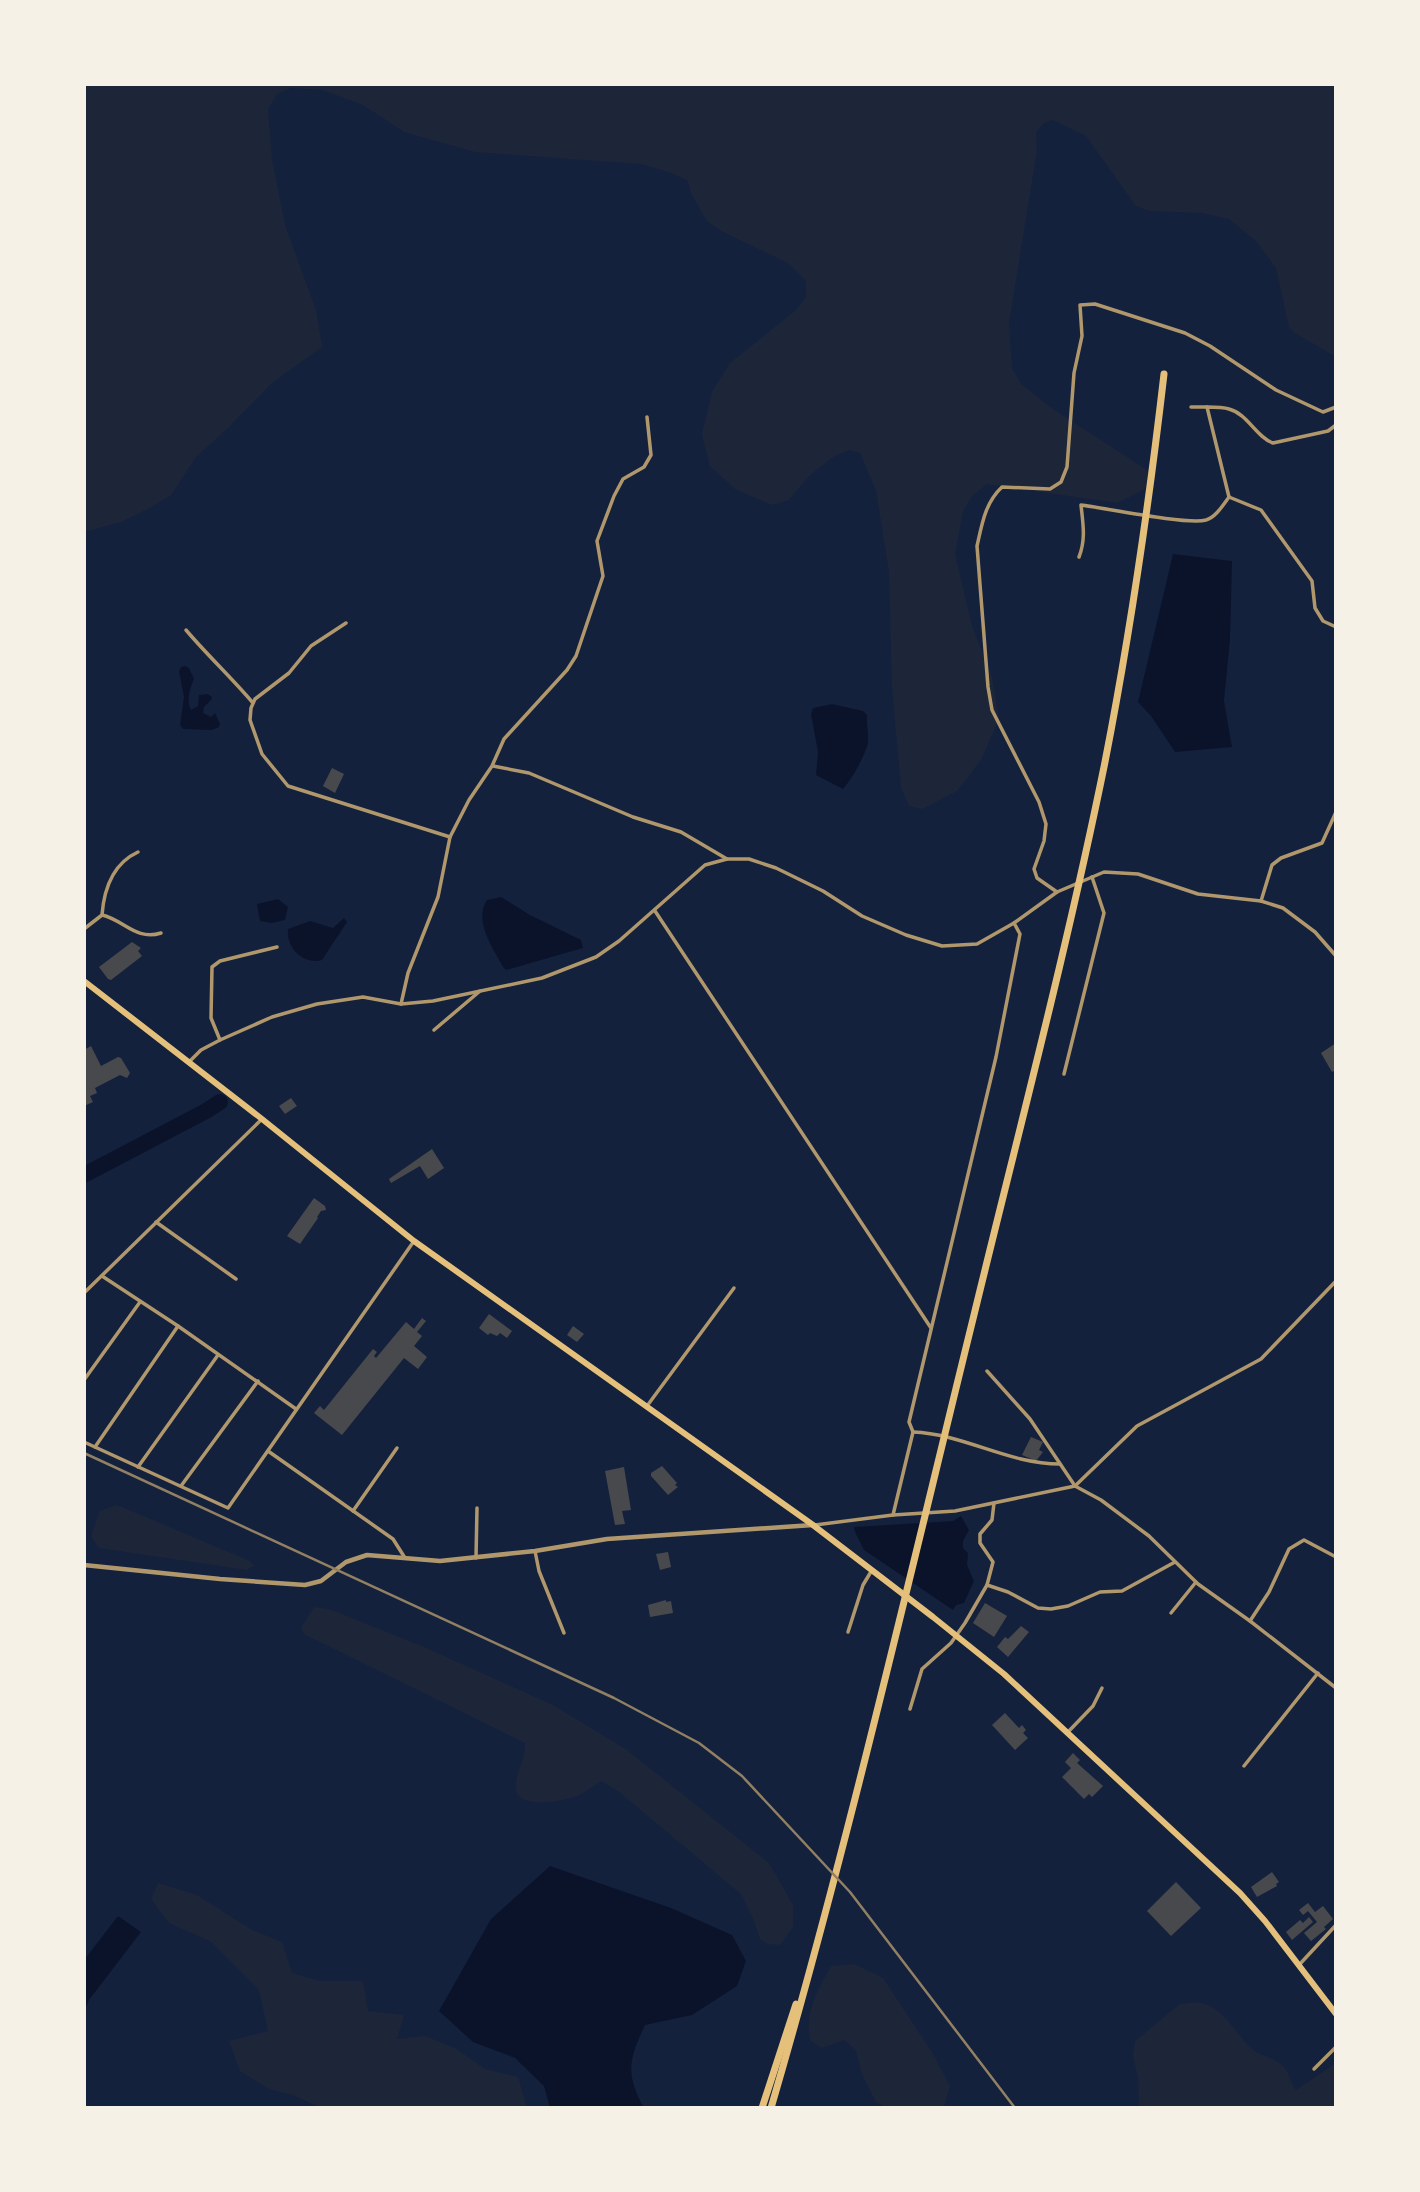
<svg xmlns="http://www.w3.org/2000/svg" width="1420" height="2192" font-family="'Varela Round',sans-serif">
<rect width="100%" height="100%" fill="#14213d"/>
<g fill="#1d2539">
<path d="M84,84h1252v273l-41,-24 -6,-6 -13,-59 -20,-27 -27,-22 -27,-6 -52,-2 -14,-5 -50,-70 -33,-16 -9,3 -8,9 1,18 -28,173 3,45 9,16 32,25 94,61 5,10 -9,10 -26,13 -130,-19 -15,12 -9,15 -8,43 17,72 20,51 7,42 -18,41 -24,31 -35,18 -13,-3 -8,-18 -9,-101 -3,-115 -13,-82 -16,-37 -11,-3 -16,7 -24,19 -20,24 -17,5 -37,-16 -25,-23 -8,-32 10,-42 18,-29 66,-53 10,-13v-16l-18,-18 -67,-32 -14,-10 -15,-26 -5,-15 -18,-8 -28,-8 -166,-12 -71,-20 -41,-27 -41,-15 -31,-2 -14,6 -9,15 4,51 13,65 31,85 6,37 -49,35 -44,45 -33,30 -25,38 -23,14 -27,13 -37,10z"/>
<path d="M117,1505l133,56 4,5 -7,4 -148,-22 -8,-12 9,-25z"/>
<path d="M314,1607l15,2 95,38 129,58 74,45 142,113 24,42v22l-13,18 -12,-1 -8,-5 -7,-21 -12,-24 -123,-103 -17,-10c-8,5 -15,11 -24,15 -13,5 -63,15 -61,-10 0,-15 10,-27 9,-43l-221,-109 -3,-6z"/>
<path d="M158,1883l39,12 55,35 30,12 10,31 28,8h43l5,30 36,4 -7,24 28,-3 30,12 30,21 33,8 9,31h-206l-28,-13 -24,-6 -29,-18 -11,-30 39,-10 -9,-41 -49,-49 -41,-18 -18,-24z"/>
<path d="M854,1964l29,14 50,76 17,32 -6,20 -56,2 -12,-6 -14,-28 -6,-24 -12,-10 -22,8 -12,-8c-5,-31 7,-47 21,-74z"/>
<path d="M1194,2002c30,2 39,30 59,48 9,7 22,8 30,16 6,5 7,16 13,24l40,-27v45h-197l-1,-30 -5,-22 2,-15 45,-37z"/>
</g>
<g fill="#0b132b">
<path d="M1173,554l59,7 -2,78 -6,62 8,46 -57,5 -24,-36 -13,-14z"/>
<path d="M185,666l4,2 5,11c-4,9 -8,22 -3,31l7,-4 1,-11 9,-1 4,3 -1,3 -7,7 -1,6 8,4 4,-4 5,11 -1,3 -7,3 -29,-1 -3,-4 4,-28 -5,-26 2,-4z"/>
<path d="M832,704l31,7 4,4c-1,9 2,20 1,28 -3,13 -16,36 -25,46l-27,-14 2,-23 -7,-38 2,-6z"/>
<path d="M501,897l29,18 51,25 2,8 -77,22 -3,-3c-10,-20 -30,-46 -16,-67z"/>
<path d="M278,899l10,8 -3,13 -13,3 -12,-2 -3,-17z"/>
<path d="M344,918l3,4 -25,38c-19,5 -36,-12 -34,-31l22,-8 23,7z"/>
<path d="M961,1516l8,14 -6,11v7l5,5 -1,12 7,16 -10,22 -8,2 -3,5 -89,-60 -9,-18 -1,-5 99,-6z"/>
<path d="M550,1866l121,42 61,27 14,26 -9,25 -45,29 -47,10c-16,34 -20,48 -1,83h-94l-6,-22 -29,-28 -42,-16 -34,-31 52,-92z"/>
<path d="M118,1916l23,16 -52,68 -5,12v-52z"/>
</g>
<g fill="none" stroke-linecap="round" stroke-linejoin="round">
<path stroke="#0b132b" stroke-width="16" d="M84,1175l122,-64 14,-9"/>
</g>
<g fill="#48494c">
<path d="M332,768l12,6 -9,19 -12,-7z"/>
<path d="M132,942l9,6 -3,3 4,5 -31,24 -3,-1 -9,-12z"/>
<path d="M1336,1043v27l-4,2 -11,-19z"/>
<path d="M91,1046l10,20 17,-9 3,1 9,15 -3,5 -7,-3 -25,13 2,5 -7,3 3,6 -9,4v-56z"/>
<path d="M291,1098l6,8 -12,8 -6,-8z"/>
<path d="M432,1149l12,19 -16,11 -8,-13 -29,17 -2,-4z"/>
<path d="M314,1198l11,8 1,4 -5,1 -4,6 1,1 -18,26 -13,-8z"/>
<path d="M489,1314l23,17 -5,7 -7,-5 -3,3 -7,-3 -2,2 -9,-7z"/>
<path d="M422,1318l4,3 -9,11 5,4 -8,10 13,11 -9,12 -14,-11 -62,77 -28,-22 6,-7 4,4 49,-61 4,3 -3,4 2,2 30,-36 8,7z"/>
<path d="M573,1326l11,8 -7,8 -10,-7z"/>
<path d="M1031,1437l12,5 -4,8 4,2 -7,9 -14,-6z"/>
<path d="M662,1466l15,17 -2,2 3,2 -10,8 -17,-19v-3z"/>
<path d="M624,1467l7,43 -9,1 3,13 -10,1 -10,-54z"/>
<path d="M668,1552l3,15 -11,3 -4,-16z"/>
<path d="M666,1600v2l5,-1 2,12 -23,4 -2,-12z"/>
<path d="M985,1603l22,13 -13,21 -21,-14z"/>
<path d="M1021,1626l8,6 -21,25 -11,-10 8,-10 3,2z"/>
<path d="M1005,1713l14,15 3,-3 4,5 -3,3 5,5 -13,12 -23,-25z"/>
<path d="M1073,1753l7,7 -3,3 26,23 -11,11 -3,-3 -5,5 -22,-22 9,-9 -6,-6z"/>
<path d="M1272,1872l7,10 -3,2 1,2 -20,11 -6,-10z"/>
<path d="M1176,1882l25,26 -30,28 -24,-25z"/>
<path d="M1308,1903l7,9 8,-6 10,13 -9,8 2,2 -15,12 -7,-8 13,-11 -9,-11 -5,4 -4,-5z"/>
<path d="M1309,1917l4,5 -21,18 -6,-8 14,-12 3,3z"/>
</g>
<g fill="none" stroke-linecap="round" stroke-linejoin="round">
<g stroke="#b1986c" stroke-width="3.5">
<path d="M1191,407h16"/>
<path d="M1229,497l-22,-90c7,0 16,0 22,2 19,5 27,28 44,34l55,-12 8,-6"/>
<path d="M1229,497l32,13 51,71 3,27 8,13 13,6"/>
<path d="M1079,557c7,-18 4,-33 2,-52 24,3 106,20 125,15 10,-3 17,-15 23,-23"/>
<path d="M346,623l-35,23 -22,27 -34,26 -4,9 -1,12 12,34 26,32 162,51"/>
<path d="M186,630c22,26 46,48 67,73"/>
<path d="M493,766l36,7 104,44 48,15 46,27"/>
<path d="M1057,892l-20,-14 -3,-9 10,-28 2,-17 -7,-22 -47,-92 -4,-23 -11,-141c5,-22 8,-43 25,-59l48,2 11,-7 6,-15 7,-94 8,-37 -2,-31 15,-1 90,29 25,13 66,44 47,22 13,-5"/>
<path d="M1261,901l11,-36 9,-7 41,-15 14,-31"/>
<path d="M655,911l276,417"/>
<path d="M102,915c22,5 34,26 59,18"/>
<path d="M84,929l18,-14c2,-26 10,-51 36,-63"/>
<path d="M401,1004l7,-31 30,-76 12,-60 19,-37 23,-34 12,-27 63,-69 9,-14 27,-80 -6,-35 17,-45 9,-17 21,-12 7,-12 -4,-38"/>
<path d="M434,1030l46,-39"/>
<path d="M220,1040l-9,-22 1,-51 8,-6 57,-14"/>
<path d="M189,1062l12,-12 19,-10 52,-23 45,-13 46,-7 38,7 32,-3 109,-23 54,-21 23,-16 86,-76 22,-6h22l27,9 47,23 39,25 44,19 36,11 35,-2 37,-21 43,-31 47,-20 34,2 60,20 63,7 22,7 32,24 21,24"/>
<path d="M1064,1074l40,-161 -12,-36"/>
<path d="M156,1222l80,57"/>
<path d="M102,1276l76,50 118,83"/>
<path d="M84,1293l178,-174"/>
<path d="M987,1371l43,48 45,67 26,14 48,36 49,48 52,37 86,67"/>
<path d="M84,1380l56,-78"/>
<path d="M647,1406l87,-118"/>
<path d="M913,1432c51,2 95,32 147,32"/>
<path d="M84,1442l144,66 186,-267"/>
<path d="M95,1447l83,-121"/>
<path d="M268,1451l125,88 12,19"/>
<path d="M138,1467l80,-112"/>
<path d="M181,1486l77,-105"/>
<path d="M353,1511l44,-63"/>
<path d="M893,1515l20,-83 -4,-10 87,-365 24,-123 -6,-11"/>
<path d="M815,1525l78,-10 62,-4 120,-25 62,-60 124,-67 75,-78"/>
<path d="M535,1551l4,20 25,62"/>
<path d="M476,1558l1,-50"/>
<path d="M987,1585l21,7 30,16 13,1 17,-3 32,-14 22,-1 53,-29"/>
<path d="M1171,1613l25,-31"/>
<path d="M1250,1621l19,-29 20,-43 15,-9 32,17"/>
<path d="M848,1632l15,-47 9,-15"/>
<path d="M910,1709l12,-40 29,-26 14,-20 22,-38 6,-23 -13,-19v-9l12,-14 2,-17"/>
<path d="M1068,1732l25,-26 9,-18"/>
<path d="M1244,1766l74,-93"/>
<path d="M1299,1965l37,-40"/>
<path d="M1314,2069l22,-22"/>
</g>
<path stroke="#b1986c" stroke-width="4.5" d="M84,1565l136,14 85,6 16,-4 25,-19 21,-7 73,6 95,-10 72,-12 206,-14"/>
<path stroke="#e5c07b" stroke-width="6" d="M84,981l178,138 152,122 399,284 120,92 71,57 236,219 25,28 71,93"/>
<g stroke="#e5c07b" stroke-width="7">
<path d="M762,2108l34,-104"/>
<path d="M771,2108c76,-260 137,-525 202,-789 45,-185 94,-370 132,-557 25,-128 44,-258 59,-388"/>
</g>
<path stroke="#918062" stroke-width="2.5" d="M84,1453l530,245 85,45 43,33 108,116 165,216"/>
</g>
<rect width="1420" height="2192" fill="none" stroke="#f6f1e7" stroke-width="172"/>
</svg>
